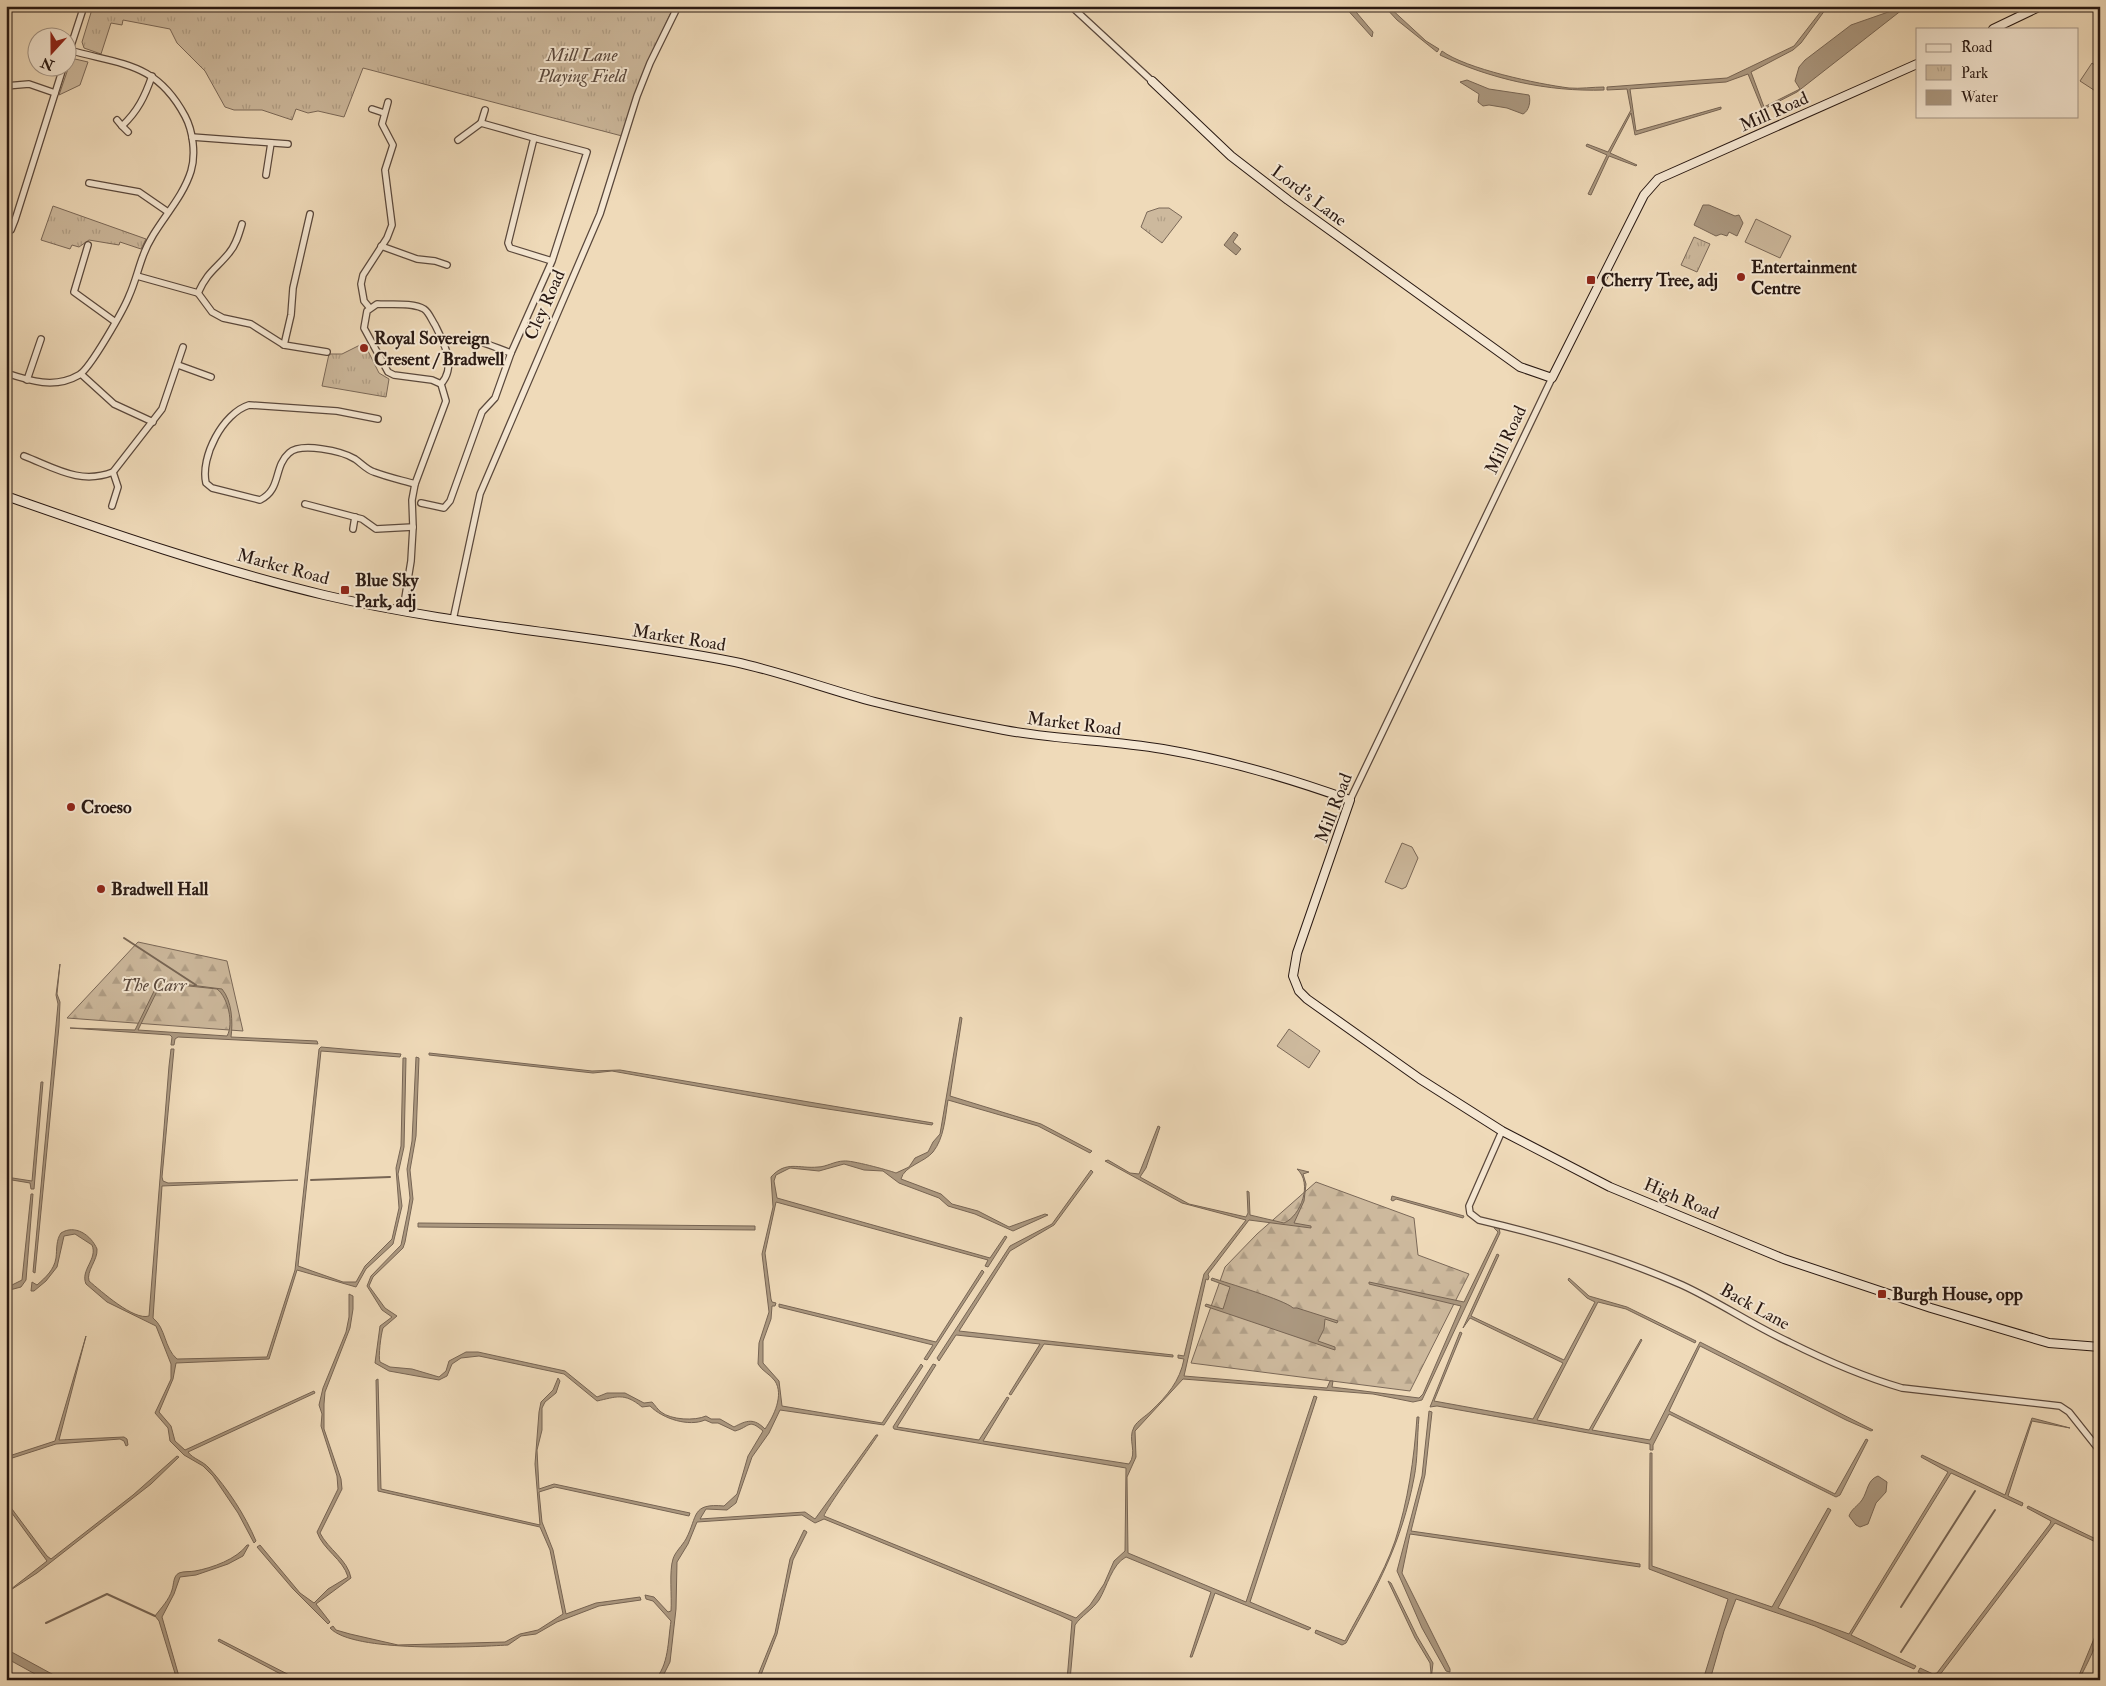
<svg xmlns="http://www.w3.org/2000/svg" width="2106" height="1686" font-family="'IM FELL Double Pica',serif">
<defs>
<pattern id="forest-firs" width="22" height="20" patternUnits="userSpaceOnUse" patternTransform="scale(1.25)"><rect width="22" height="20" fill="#cdb99d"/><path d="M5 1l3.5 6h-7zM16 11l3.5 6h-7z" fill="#b09e86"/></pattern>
<pattern id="park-tufts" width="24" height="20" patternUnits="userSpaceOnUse" patternTransform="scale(1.25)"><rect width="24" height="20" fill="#cdb99d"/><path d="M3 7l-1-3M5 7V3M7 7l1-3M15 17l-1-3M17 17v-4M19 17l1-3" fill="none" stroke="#b09e86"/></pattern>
</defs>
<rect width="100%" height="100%" fill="#efdab9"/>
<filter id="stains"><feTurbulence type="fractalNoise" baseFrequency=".004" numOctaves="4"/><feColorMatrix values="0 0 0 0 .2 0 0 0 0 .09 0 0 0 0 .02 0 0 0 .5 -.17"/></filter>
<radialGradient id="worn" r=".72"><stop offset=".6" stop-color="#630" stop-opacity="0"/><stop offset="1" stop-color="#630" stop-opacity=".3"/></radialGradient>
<g fill="#cdb99d" stroke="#7a6858">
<path d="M75,59l13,3 -8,23 -21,10 11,-32z"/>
<path d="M2092,63l8,6v25l-20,-13z"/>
<path d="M1756,219l35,17 -11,22 -35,-16z"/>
<path d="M1402,843l10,4 6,11 -12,29 -4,2 -17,-7z"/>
<path d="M1289,1029l31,22 -11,17 -32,-22z"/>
</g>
<g fill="url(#forest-firs)" stroke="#7a6858">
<path d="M138,942l89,19 16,70 -176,-13z"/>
<path d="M1316,1182l98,36 4,37 51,19 -59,117 -219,-28 34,-96 32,-33z"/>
</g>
<g fill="url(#park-tufts)" stroke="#7a6858">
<path d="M93,6h581l-33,71 -19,59 -259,-68 -19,49 -26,-6 -10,2 -12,-4 -4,11 -30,-10h-28l-9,-3 -20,-36 -28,-28 -7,-14 -47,-9 -1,5 -11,-2 -10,31 -17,-6 -2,-6z"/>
<path d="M53,206l93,33 -5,10 -21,-7 -1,3 -30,-5 -10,7 -7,-2 -2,4 -29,-9z"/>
<path d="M1159,208h10l13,9 -20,26 -21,-16 6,-15z"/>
<path d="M1694,237l16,7 -13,28 -16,-7z"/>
<path d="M364,343l15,30 10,6 -3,18 -64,-11 7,-32h13z"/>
</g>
<g fill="#ab9880" stroke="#776554" fill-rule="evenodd">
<path d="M1344,6h7l22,26 -1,5z"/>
<path d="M1384,6h4l38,35 13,8 -2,3 -40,-32z"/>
<path d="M1825,6h3l-27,37 -8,7 -42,22 13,35 36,-18 -5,-8 4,-14 6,-7 46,-35 43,-15 3,-4h10l-110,86 -33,17 4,14 -20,-49 -22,8 -96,7 6,42 85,-24v2l-86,26 -4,-22 -21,40 27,12 -1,1 -27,-10 -18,39 -3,-1 19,-39 -21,-9 1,-2 21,8 23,-42 -4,-21 -20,1v-3l120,-9 67,-32z"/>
<path d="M1442,51c24,18 96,33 127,37 11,1 24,-1 35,-1v3c-56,2 -114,-11 -164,-35z"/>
<path d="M1467,80l22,9 40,6c2,6 0,16 -6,19l-16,-6 -18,-3 -6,1 -5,-4 1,-8 -19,-12z"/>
<path d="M1703,205h6l26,11 4,-1 4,8 -6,13 -8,-4 -2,4 -6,-2 -5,2 -22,-11z"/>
<path d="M1234,232l4,3 -5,7 8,7 -5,6 -12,-10z"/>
<path d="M60,964l-3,30 3,8 -1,24 -24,247 -2,-1 25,-268 -2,-9z"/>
<path d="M159,981l63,8c10,12 11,33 9,48l86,4 1,3 -140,-7 -3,2 -1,6h-3l1,-8 -2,-2 -100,-7 65,2zM161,983l56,6c11,8 17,35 10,47l-89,-6z"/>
<path d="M960,1017l2,1 -12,78 91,28 51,27 -2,2 -52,-27 -90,-26c-3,19 -4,38 -15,52 -8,10 -29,14 -32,27l40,15 11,10 26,7 31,16 36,-13 3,1 -35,16 -38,-17 -27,-8 -9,-8 -40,-15 -16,-12 -19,-1 -20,-6 -25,7 -29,-3 -14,7 -2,6 3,17 213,60 15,-22 2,1 -19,30 -3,-1 3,-6 -212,-58 -11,51 6,46 1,3 4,1 -1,3h-3l-1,13 -8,22v22l16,18 3,25 100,17 39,-59 2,2 -39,59 -104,-15 -11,23 -17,24 -16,46 -9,7 -21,-1 -6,10 105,-7 10,7 61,-84h2c-7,11 -54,76 -54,81l252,102 14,-13 14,-21 10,-23 11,-10 1,-83 -232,-39 -1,-2 40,-63 3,1 -39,62 82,13 28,-43 2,1 -26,43 146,23c9,-12 -2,-24 5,-37 3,-6 12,-11 17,-16 16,-15 29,-30 33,-52l-6,-1v-3l6,1 20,-82 42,-54 -64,-17 -77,-42 3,-1 22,13 9,1 19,-48 2,1 -14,41 -6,9 49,27 57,13 2,-4 -1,-22 2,1 1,23 34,8c17,-7 29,-40 13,-54l12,3 -6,2 3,10 -2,17 -10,22 17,3v2l-62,-8 -41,54 1,3 -1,3 -2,-1 -22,97 143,12 3,-7h3l-1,6 87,11 4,-4 38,-88 -92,-22v-2l95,20 34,-70 -4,-4 1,-3 4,2 1,6 -78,167 -9,2 -40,-8 -190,-15 -48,52 1,26 -9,20 1,76 118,49 68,-206 3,1 -67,205 61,26 -3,2 -93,-37 -23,64h-2l21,-65 -85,-35c-14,7 -19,30 -27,43 -7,10 -18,16 -24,25l-5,55h-3l5,-59 -13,-6 -235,-96 -9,4 -13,-8 -105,7 -9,22 -11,18 -1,47 -6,53 -9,18h-7c15,-13 14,-41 17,-59l-18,-20 -7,-2 -1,-4 9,2 14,15 3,-1c1,-14 -2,-40 2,-52 2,-7 9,-13 13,-20 12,-23 5,-36 38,-33l13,-12 11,-38 15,-25c-15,-13 -13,-4 -28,0l-17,-8h-6l-7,-3c-16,7 -42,-1 -55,-14l-8,1c-18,-15 -26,-10 -45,-6l-33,-27 -85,-18 -18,2 -9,6 -5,12 -8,4 -50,-9 -14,-8 5,-37 12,-9 -10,-7 -15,-24 4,-10 30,-31 7,-34 2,-13 -3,-29 5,-28 4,-84 3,1 -3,78 -6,34 3,29 -8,43 -2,6 -30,29 -4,9 16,22 12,8 -14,12c-2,6 -5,29 -3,34l10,5 22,2 27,8 7,-6 3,-10 17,-9h12l87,19 32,26 10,-4h18l19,10 8,-1c3,3 6,8 9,10 10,8 34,9 45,4l5,3h9l14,8c13,-7 20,-9 31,2 9,-13 19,-34 10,-48 -5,-7 -13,-10 -17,-17l1,-21 10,-31 -7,-58 11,-47 -2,-30c15,-17 28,-8 47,-10 8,0 17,-6 26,-6 7,-1 44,9 52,12l13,-6 6,-9 13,-6 5,-10 7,-8z"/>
<path d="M321,1047l80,7 -1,3 -79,-6 -23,215 45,16h13l9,-16 27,-27 7,-31 -3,-40 5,-22 2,-88h3l-2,89 -6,27 4,32 -9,38 -27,25 -10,18 -59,-17 -28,89 -93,4 -3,16 -14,33 12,14 4,15 10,9 129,-59 1,2 -127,59c5,7 15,9 21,16 19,21 36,47 47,73l-2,2 -16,-30 -25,-37 -10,-10 -19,-11 -14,-14 -2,-13 -13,-15 16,-34v-15l-15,-38 -49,-24 -21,-18c-6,-14 12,-25 6,-39l-17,-11 -11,2 -7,31 -11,14 -12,10h-3l1,-9 5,3c9,-8 17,-15 19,-27 1,-9 0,-18 5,-25 14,-9 30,2 36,16 1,11 -11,22 -8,32 12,10 45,40 60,35l20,-250 2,-17h3l-12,128 1,4 5,2 130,-3 -136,6 -9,132c13,10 11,30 24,41l90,-2 28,-87 24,-221z"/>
<path d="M429,1053l163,18 28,-1 313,53 -1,2 -124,-19 -196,-35 -19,2 -164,-18z"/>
<path d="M41,1082h2l-9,107h-3l-1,-6 -24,-4v-2l26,4z"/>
<path d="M1091,1170l2,2 -39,53 -44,26 -51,80 214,24v2l-129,-13 -33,51 -2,-1 31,-50 -84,-9 -17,26 -2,-3 73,-112 42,-22z"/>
<path d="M31,1194h2l-7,86 -5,7 -15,4v-3l16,-8z"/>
<path d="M1392,1196l72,20 -1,2 -67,-19 -3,2 -2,-1z"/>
<path d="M418,1223l337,3v4l-337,-3z"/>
<path d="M1497,1254l2,1 -28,61 93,44 31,-58 -8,-4 -19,-18 1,-2 20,18 38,11 69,34 -1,2 -69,-34 -28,-7 -61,118 52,10 52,-91 1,1 -50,90 58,10 50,-98 173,88 -2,1 -25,-11 -146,-74 -31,65 166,83 31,-55 2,1 -28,55 -4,2 -167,-83 -16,31v5h-3v-6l-213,-38 -7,1 30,-75 2,1 -28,68 99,18 30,-56 -93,-45 -7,10z"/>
<path d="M982,1270l2,2 -57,88 -3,-1 9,-14 -154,-38v-3l4,1 153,37z"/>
<path d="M1212,1278c15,5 73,22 81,30h4l41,13 -1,2 -12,-4 -1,10 -6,12 17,6v3l-130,-44 1,-2 17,5 7,-22 -19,-7z"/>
<path d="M349,1294l4,2v13l-3,19 -25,64 -1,12v25l17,50 1,10 -22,44c8,16 28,27 31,45l-35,26 14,18 -2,2 -35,-35 -36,-42 3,-2 40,48 14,10 14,-14 20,-12c-5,-18 -25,-27 -31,-45l21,-43 -1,-13 -16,-50 1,-12 -3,-9 4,-17 23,-56 3,-15z"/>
<path d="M86,1336l-27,104 65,-3 3,2 1,6 -2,1 -2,-5 -4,-2 -64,5 -50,16v-3l49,-16z"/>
<path d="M558,1378l2,3 -4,12 -11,9 -3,6v22l-5,20 2,39 15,-5 136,29 -1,3 -134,-29 -16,5 3,30 11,28 13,64 30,-11 44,-6 1,3 -42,6 -42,16 -21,12 -15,2 -13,9c-34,2 -155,8 -178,-17l3,-2 3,4 14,4 48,11 107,-3 15,-8 18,-4 25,-16 -13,-64 -10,-23 -162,-36 -2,-111 2,-1 3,110 159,36 -5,-61 4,-52 2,-10 12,-12z"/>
<path d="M1429,1411l3,1 -7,63 -14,56 229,33v3l-230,-33 -8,39 48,96v3l-4,-1 -24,-43 -25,-57 25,-95z"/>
<path d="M1417,1417h2c-2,20 -1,42 -5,61 -12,64 -37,110 -68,165l-4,2 -27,-12 1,-3 29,11c17,-33 38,-65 50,-100 13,-40 19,-81 22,-124z"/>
<path d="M2032,1418l38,10 -38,-7 -24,75 15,7 -1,3 -71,-33 -100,162 65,31 -2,3 -99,-43 -79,-27 -12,32 -14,49h-7l25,-81 -79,-30 1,-116h2v113l120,41 56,-99 3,2 -53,98 71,26 99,-162 -27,-15 1,-2 83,40z"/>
<path d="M177,1456l2,1 -28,27 -114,89 -31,20 41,-32 -41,-56v-4l41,55 4,3 82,-64z"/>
<path d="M1878,1476l9,6 -1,10 -10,11 -8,21 -8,3 -4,-2 -7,-9c3,-8 8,-9 13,-16 6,-9 5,-20 16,-24z"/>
<path d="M2028,1506l72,35v3l-45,-21 -116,153 4,4h-8l-17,-8 2,-4 13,6 4,-1 113,-149 1,-3 -24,-13z"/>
<path d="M804,1530l3,2 -14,28 -16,74 -18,46h-3l19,-47 15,-74z"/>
<path d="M247,1545h2l-6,11 -15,8 -32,11 -16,2 -6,17 -12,23 18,63h-3l-18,-59 -4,-5c6,-8 14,-16 17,-26 2,-6 1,-14 7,-17 5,-2 11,-1 16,-2 17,-3 42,-12 52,-26z"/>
<path d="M1388,1581l3,2 26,53 16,27 -2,17h-3l3,-7 -1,-10 -15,-25z"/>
<path d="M2100,1624c0,18 -13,39 -21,56h-2z"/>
<path d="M219,1639l80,41h-7l-74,-39z"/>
<path d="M6,1649l57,31 -27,-2 -1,-4 -29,-16z"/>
</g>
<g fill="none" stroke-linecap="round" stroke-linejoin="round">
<g stroke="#776554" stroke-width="2">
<path d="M124,938l72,47"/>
<path d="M311,1180l79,-3"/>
<path d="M1901,1607l74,-116"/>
<path d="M46,1623l61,-29 48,22"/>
<path d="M1901,1652l94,-142"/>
</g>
<g stroke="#5a483c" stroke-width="8">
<g id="street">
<path d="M1071,6l81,75"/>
<path d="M68,55l16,-49"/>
<path d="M6,86l23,-2 26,9"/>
<path d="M372,109l12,4"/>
<path d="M117,120l5,6c16,-15 23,-30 30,-50"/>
<path d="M481,123l4,-13"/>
<path d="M122,126l6,6"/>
<path d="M192,137l96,7"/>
<path d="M458,140l23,-17 53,15"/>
<path d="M266,175l5,-32"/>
<path d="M89,183l50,9 29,20"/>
<path d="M7,232l4,-2 4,-10 48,-152"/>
<path d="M88,245l-14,47 40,29"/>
<path d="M381,246l36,13 18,2 12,4"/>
<path d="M6,249l1,-17"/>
<path d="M137,276l61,17c10,-22 18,-24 31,-40 7,-8 10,-19 13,-29"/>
<path d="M198,293l14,19 11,6 28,6 33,21 43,7"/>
<path d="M377,304c13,1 36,-2 47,5 5,3 8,12 11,16 9,18 22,41 6,59l-9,-4 -38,-5 -6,-3 -24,-44 3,-17z"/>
<path d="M369,307l-5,-6 -3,-17 2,-9 24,-37 5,-13 -7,-55 8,-25 -11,-21 6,-22"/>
<path d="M443,341c24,-8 45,4 68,12"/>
<path d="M284,345l7,-30 2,-27 17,-74"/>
<path d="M178,365l33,12"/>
<path d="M6,373c24,8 49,16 73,2 11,-6 45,-66 50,-79 6,-13 9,-27 14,-40 11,-31 38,-53 48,-85 5,-17 2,-40 -6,-55 -29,-54 -63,-51 -116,-66"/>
<path d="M81,374l33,30 39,18"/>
<path d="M27,380l14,-41"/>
<path d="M378,419l-41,-8 -88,-6c-26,8 -49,52 -43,78l6,5 48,12c22,-11 13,-33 29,-47 12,-11 53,-2 66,6 6,4 12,11 19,13 13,5 27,8 41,12"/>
<path d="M24,456c31,12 56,29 89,16l49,-63 21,-62"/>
<path d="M421,503l23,5 6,-7 32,-89 13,-14 16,-45 41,-92 35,-109 -53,-14 -26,105 2,5 42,13"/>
<path d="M305,504l57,15 14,10 37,-2"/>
<path d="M112,506l6,-19 -5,-15"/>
<path d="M353,529l2,-12"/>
<path d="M403,610l8,-49 2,-34 -1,-27 3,-16 31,-83 -5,-17"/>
<path d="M453,620l27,-126 120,-280 37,-118 13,-33 28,-57"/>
<path d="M1350,800l202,-422"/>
<path d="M1502,1131l-33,75 1,7 9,7c69,16 137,36 203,65 37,17 70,40 107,57 36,18 75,35 113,46l158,18 9,6 31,39"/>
</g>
</g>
<g stroke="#281812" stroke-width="10">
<g id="secondary">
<path d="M1993,29l48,-23"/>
<path d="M1152,81l79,75 57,44 232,167 32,11 92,-183 14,-16 259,-115"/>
<path d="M6,496c105,37 210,73 318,99 136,32 275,40 411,67 47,10 94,28 140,40 43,11 86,20 129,28 53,10 106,10 159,19 64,11 126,29 187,51l-53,153 -4,23 6,15 8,8 113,80 82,52 108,56 174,72 147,49 118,35 51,4"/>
</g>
</g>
<use href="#street" stroke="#f5e7d2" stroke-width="5.5"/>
<use href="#secondary" stroke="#f5e7d2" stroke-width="8"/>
</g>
<g fill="#8f2418" stroke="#f5e7d2" stroke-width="2">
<circle cx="1741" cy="277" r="5"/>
<rect x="1586" y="275" width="10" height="10" rx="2.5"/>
<circle cx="364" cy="348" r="5"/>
<rect x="340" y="585" width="10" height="10" rx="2.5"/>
<circle cx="71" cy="807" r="5"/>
<circle cx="101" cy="889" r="5"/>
<rect x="1877" y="1289" width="10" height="10" rx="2.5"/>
</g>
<g text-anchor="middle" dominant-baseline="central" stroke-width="4" stroke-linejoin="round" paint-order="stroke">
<g font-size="18" font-style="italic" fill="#5a483c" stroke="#f5e7d2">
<text x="582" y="55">Mill Lane<tspan x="582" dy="21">Playing Field</tspan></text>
<text x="154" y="985">The Carr</text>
</g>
<g font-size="18" fill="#281812" stroke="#f5e7d2">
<text transform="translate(1774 112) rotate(-24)">Mill Road</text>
<text transform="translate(1309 196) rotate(37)">Lord's Lane</text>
<text transform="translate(545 305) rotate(-66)">Cley Road</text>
<text transform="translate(1506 440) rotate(-65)">Mill Road</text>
<text transform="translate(283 567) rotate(15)">Market Road</text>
<text transform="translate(679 638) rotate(9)">Market Road</text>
<text transform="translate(1074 724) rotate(7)">Market Road</text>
<text transform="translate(1334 808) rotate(-69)">Mill Road</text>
<text transform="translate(1681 1199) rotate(23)">High Road</text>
<text transform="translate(1755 1307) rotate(29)">Back Lane</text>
</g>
<g font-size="18" font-weight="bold" fill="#281812" stroke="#f5e7d2" text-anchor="start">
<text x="1751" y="267">Entertainment<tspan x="1751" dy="21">Centre</tspan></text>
<text x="1601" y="280">Cherry Tree, adj</text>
<text x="374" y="338">Royal Sovereign<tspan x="374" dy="21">Cresent / Bradwell</tspan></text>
<text x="355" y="580">Blue Sky<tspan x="355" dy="21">Park, adj</tspan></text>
<text x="81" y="807">Croeso</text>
<text x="111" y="889">Bradwell Hall</text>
<text x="1892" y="1294">Burgh House, opp</text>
</g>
</g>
<rect width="2106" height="1686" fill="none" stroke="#efdab9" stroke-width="25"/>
<rect x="8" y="8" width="2091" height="1671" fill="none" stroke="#281812" stroke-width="2.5"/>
<rect x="12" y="12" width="2081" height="1661" fill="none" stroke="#281812"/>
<rect x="1916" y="28" width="162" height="90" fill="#f5e7d2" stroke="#a39485"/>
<rect x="1926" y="44" width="25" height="8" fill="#f5e7d2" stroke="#a39485"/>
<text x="1961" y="52" font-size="15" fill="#281812">Road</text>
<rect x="1926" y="65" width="25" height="15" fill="url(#park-tufts)" stroke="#a39485"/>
<text x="1961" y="78" font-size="15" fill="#281812">Park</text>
<rect x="1926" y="90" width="25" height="15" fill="#ab9880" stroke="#a39485"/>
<text x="1961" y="102" font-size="15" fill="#281812">Water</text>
<g transform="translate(52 52) rotate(201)"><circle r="24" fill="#f5e7d2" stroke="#a39485"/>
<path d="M0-4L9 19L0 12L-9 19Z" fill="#8f2418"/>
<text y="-8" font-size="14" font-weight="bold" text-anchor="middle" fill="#281812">N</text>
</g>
<rect width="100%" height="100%" filter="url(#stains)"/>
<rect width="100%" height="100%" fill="url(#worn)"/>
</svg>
